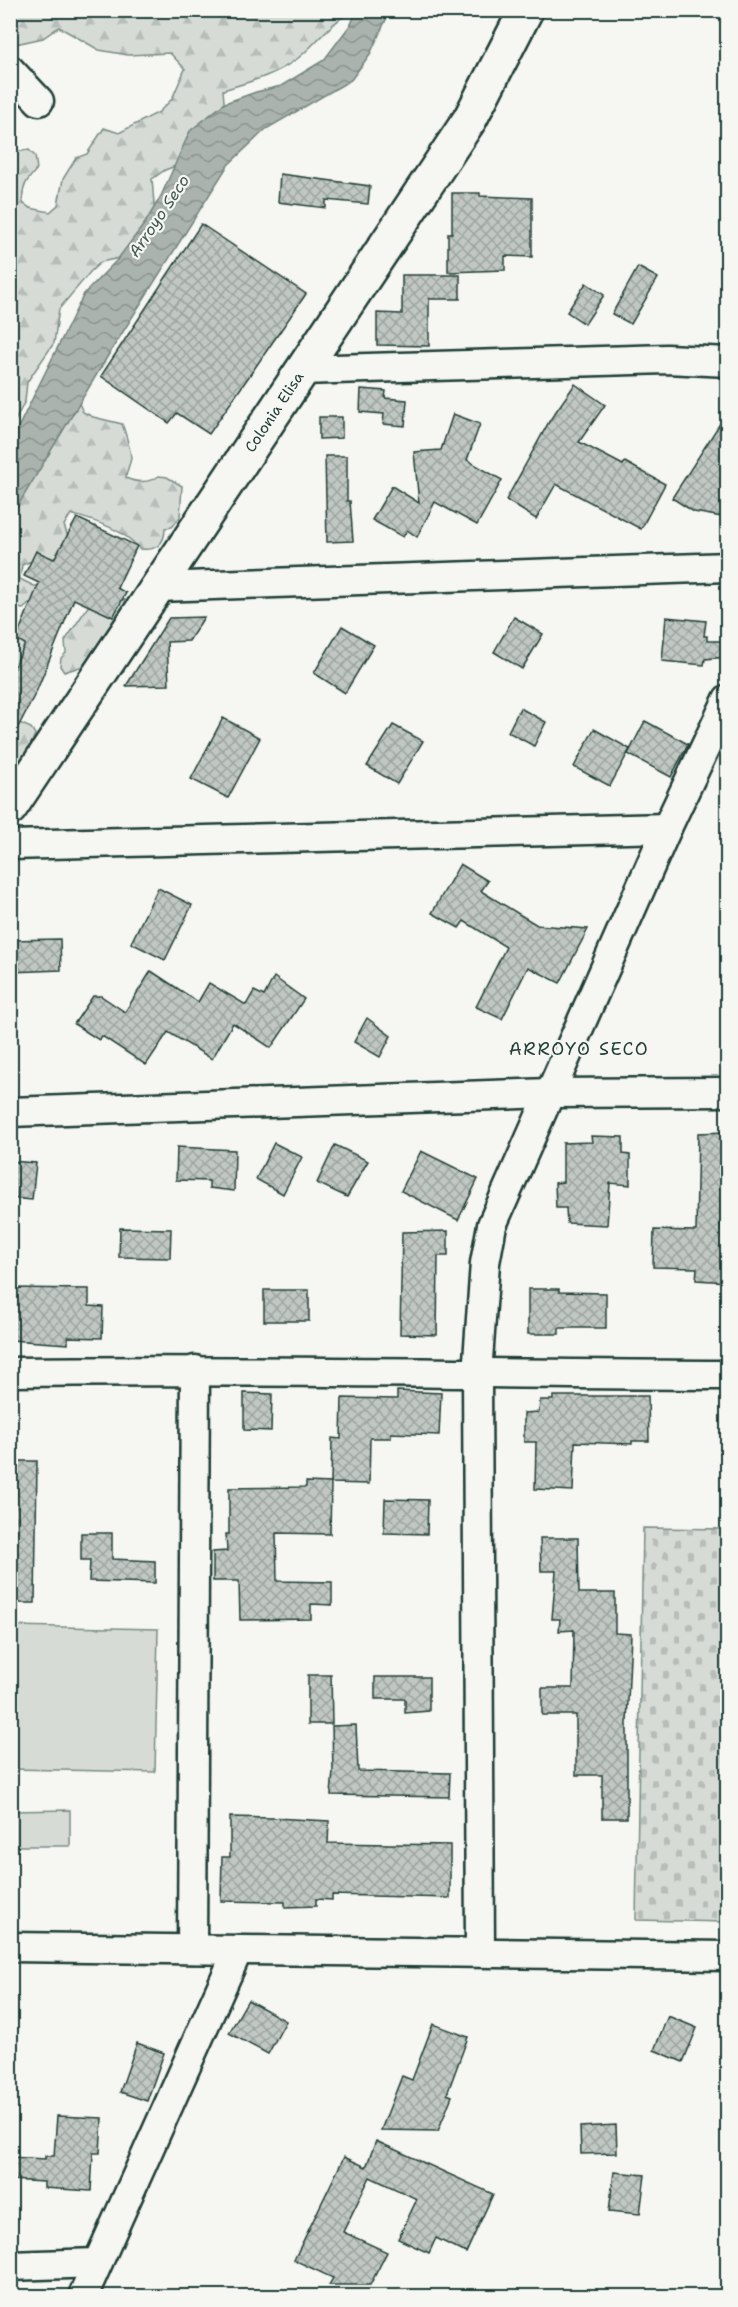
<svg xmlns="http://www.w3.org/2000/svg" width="738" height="2307" font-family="'Shantell Sans',sans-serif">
<defs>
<pattern id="forest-firs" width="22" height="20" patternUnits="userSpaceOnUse" patternTransform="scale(1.5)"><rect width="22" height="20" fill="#d6dbd6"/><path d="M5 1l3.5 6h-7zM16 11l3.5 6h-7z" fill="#b7bdb8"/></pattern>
<pattern id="cemetery-stones" width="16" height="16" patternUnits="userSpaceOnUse" patternTransform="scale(1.5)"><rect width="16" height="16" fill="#d6dbd6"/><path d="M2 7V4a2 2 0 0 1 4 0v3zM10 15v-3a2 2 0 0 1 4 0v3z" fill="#b7bdb8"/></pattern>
<pattern id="water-waves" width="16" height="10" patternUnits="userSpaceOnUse" patternTransform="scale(1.5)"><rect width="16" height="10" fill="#aab3ae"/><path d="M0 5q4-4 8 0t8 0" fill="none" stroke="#8a938e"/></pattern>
<pattern id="building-cross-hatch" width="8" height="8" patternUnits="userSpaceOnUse" patternTransform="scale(1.5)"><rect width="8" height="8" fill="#c1c8c3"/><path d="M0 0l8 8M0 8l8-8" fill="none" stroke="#9ca49f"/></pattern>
</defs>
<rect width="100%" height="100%" fill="#f6f6f2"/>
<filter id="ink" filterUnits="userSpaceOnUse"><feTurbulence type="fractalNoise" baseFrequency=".0167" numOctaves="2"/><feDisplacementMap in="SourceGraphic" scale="12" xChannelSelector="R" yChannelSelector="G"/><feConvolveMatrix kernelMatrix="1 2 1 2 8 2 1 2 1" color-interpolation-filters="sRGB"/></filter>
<g filter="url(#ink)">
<g fill="#d6dbd6" stroke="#7a8c85" stroke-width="1.5">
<path d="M11,1626l147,3 -3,143 -144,-3z"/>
<path d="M70,1810v36h-59v-35z"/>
</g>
<g fill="url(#forest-firs)" stroke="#7a8c85" stroke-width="1.5">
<path d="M11,11h343c-24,10 -37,33 -57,48 -23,17 -48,23 -74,31l2,23 -39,49 -21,8 -13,9 3,37 -31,41 -23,5 -10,9 -32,38 -5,34 -27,39 -2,19 -14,28v-277l18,-2 6,6 2,13c-10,11 -16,18 -14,34l7,5 20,4 8,-7 5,-26 13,-21 11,-4 17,-26 15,5 40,-21 13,-13 13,-30 -15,-16 -42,2 -29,-5 -40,-23 -16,11 -32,7z"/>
<path d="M75,395l8,17 10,5 29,7c3,7 9,28 9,34 -1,7 -5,13 -5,20 10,5 23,5 33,-2l8,1 15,9 -2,31 -8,10 -7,1c0,16 -9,23 -25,21 -18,-21 -43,-27 -69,-35l-7,11 5,15 -7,20 -33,2 -7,3 -2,14 14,7h7l7,22 -19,-4 -6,5 -10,-2 -2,7 -1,-121z"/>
<path d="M116,598l9,2 7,8 -43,61 -9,-2 -16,5 -4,-6 1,-8 5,-5 -1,-12 22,-33 5,-5z"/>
<path d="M10,626l4,3 -1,10 5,3 6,-2 9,4 -6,23 -16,-3z"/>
<path d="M15,721l16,7 4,6 -10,27 -14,9v-46z"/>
</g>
<path fill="url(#cemetery-stones)" stroke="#7a8c85" stroke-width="1.5" d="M643,1528l84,1v393l-91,-2z"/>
<path fill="url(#water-waves)" stroke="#72847d" stroke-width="1.5" d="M357,10l33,1 -20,43 -19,26 -85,49 -38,36 -119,189 -98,163v-75l73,-148 33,-34 28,-37 16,-27 29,-65 35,-28 31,-11 25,-6 43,-26 27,-36z"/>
<g fill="url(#building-cross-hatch)" stroke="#1f3d34" stroke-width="1.5">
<path d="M280,174l90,12 -2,18 -42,-4v8l-48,-6z"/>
<path d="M452,193h28v3l52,2v59l-27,-1v14l-57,2v-39h4z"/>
<path d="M201,224l105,70 -97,140 -32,-21 -8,10 -68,-47z"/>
<path d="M638,267l20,11 -27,46 -19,-10z"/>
<path d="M402,275h58v24h-31v47l-52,-1v-32l25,1z"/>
<path d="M586,283l18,12 -19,29 -18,-12z"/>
<path d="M575,384l30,21 -26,37 44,23 2,-3 40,22 -24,45 -85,-45 -20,35 -30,-19 44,-80z"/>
<path d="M361,389l25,2 -1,7 22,2 -2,26 -22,-2 1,-10 -24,-2z"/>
<path d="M728,411v107l-34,-6 -22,-14z"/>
<path d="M453,414l27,10 -13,36 35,20 -25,45 -42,-23 -18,35 -10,-7 -4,7 -31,-17 20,-34 27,17 -5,-51 27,-2z"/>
<path d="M319,417h23v21l-23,1z"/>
<path d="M325,456h22v45h3l3,40 -26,1z"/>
<path d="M77,518l60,28 -20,42 9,5 -13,24 -39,-18 -37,91 -27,53v-67l15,-32 -9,-5 23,-56 -15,-7 12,-25 18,8z"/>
<path d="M204,617l-15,24 -22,1 2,43 -43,1 43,-68z"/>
<path d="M514,617l29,17 -21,35 -28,-17z"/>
<path d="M666,617l40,4 -2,15h3v5h21v16l-23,2 -1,6 -42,-4z"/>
<path d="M342,626l32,19 -29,48 -31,-20z"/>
<path d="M520,708l26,14 -12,24 -26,-14z"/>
<path d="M223,718l37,20 -32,60 -37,-19z"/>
<path d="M645,721l43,23 -17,33 -43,-23z"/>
<path d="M393,725l30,16 -26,43 -30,-18z"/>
<path d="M594,729l36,20 -20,37 -36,-19z"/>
<path d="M460,864l28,17 -7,10 56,34 51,4 -28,54 -32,-16 -26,52 -26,-12 30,-60 -42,-26 -5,7 -27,-15z"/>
<path d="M158,888l34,17 -27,55 -34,-17z"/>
<path d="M60,939l1,31 -51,2v-32z"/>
<path d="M151,971l47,31 11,-19 37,22 8,-14 10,5 10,-19 30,22 -33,49 -38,-25 -21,36 -44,-27 -22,33 -44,-29 -3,4 -25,-16 19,-28h8l24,16z"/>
<path d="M367,1018l24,18 -11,21 -26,-15z"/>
<path d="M728,1132v50h-7v49h7v51l-32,-2 1,-12 -44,-1 1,-37 42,1 2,-98z"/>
<path d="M591,1136l32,1v17l7,1v30l-20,-2 -3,42 -40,-2 -1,-15h-10l-1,-25 8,-1v-39l29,-1z"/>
<path d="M274,1143l28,14 -19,37 -27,-15z"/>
<path d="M335,1145l33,16 -21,36 -30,-14z"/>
<path d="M177,1147l58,3 -1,41 -25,-3v-7l-33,-1z"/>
<path d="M421,1151l57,28 -20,41 -57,-29z"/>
<path d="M10,1161l26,2 -4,37 -22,-2z"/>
<path d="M120,1228l51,1 -1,29 -51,-1z"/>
<path d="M448,1231v25h-10l-1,79 -37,-1 2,-102z"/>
<path d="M10,1288l79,1v17l14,1 -1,31 -34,-1v7l-58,-4z"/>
<path d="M528,1289h31v3l47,1v35h-47v6h-31z"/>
<rect x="264" y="1290" width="45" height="31"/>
<path d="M397,1391l44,2 -2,42 -48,-2v5h-21l-1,46 -38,-1 1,-45 9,1 1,-41 55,1z"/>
<path d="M244,1393l28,1 -1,37 -27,-1z"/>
<path d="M553,1396h95l1,45h-17v3l-57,-2 -2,49 -38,-2 1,-47h-12v-29l15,-1 1,-12h13z"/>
<path d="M11,1461h26l-2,142h-25z"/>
<path d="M306,1482l25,1 -1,51 -54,-1 1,48 55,1v23l-21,-1v15l-71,1 -1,-39h-26v-29l14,-1 -1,-17h3v-46l77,-1z"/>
<path d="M385,1499l43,1 -1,34 -43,-1z"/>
<path d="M81,1533h31v26l43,2v22l-66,-2 1,-21h-9z"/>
<path d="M540,1538h38l1,55h36v40l16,1 -4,89v95h-25v-43h-26v-60h-34v-27h31l1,-58 -15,1 1,-12h-8l4,-48h-15z"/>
<path d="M308,1675h23l1,49h-24z"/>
<path d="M375,1677h54v34l-24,2v-14h-30z"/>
<path d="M356,1725l2,46 92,2 -1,24 -118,-2 2,-24 -1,-45z"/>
<path d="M230,1817l44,1 55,3 -1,22 122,2v53l-118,-3v5l-16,-1v7l-31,1v-5l-64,-1 1,-44h8z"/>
<path d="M248,2000l38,21 -18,33 -39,-21z"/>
<path d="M668,2016l29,12 -14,34 -29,-12z"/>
<path d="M433,2024l35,13 -21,57 5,2 -14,35 -57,-1 21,-54 10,4z"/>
<path d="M137,2043l27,10 -17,48 -27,-9z"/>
<path d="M57,2116l45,2 -2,35h-7l-2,38 -47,-3v-6l-34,-2v-23l35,2v-3h9z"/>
<path d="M616,2125l1,28 -36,1 -1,-27z"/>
<path d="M376,2141l117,53 -27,59 -30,-15 -7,15 -31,-14 19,-40 -47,-22 -27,55 44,20 -17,33h-41l4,-7 -39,-18 50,-103 22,10z"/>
<path d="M614,2172l31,3 -5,39 -31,-3z"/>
</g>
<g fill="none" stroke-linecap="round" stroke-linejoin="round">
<g stroke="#1f3d34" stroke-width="33">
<g id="minor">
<path d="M10,70l29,31"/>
<path d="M301,370l366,-11 61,3"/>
<path d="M158,587l570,-20"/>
<path d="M10,845l657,-17"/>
<path d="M10,1112l539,-19 179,-1"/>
<path d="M10,1372c240,-3 478,2 718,3"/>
<path d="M10,1947l718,9"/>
<path d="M192,1949l3,-579"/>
<path d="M480,1951l-3,-577 8,-111 7,-38 175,-397 61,-129"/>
<path d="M10,2266l87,-3"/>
<path d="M83,2296l155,-346"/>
</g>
</g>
<g stroke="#1f3d34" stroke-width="38">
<g id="tertiary">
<path id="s1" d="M10,808l460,-689 56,-109"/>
</g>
</g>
<use href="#minor" stroke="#f6f6f2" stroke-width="28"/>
<use href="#tertiary" stroke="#f6f6f2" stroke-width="33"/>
</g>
</g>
<g text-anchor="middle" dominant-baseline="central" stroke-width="4.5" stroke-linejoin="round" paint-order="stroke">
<g font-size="15" fill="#1f3d34" stroke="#f6f6f2">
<text stroke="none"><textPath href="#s1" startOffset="476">Colonia Elisa</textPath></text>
</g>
<g font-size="16" font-style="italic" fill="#425a52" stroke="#f6f6f2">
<text transform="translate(159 216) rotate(-56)">Arroyo Seco</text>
</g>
<g font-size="18" letter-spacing="1.5" fill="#1f3d34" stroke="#f6f6f2">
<text x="579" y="1049">ARROYO SECO</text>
</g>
</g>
<rect width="738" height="2307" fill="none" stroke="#f6f6f2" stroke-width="36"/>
<rect x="18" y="18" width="702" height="2271" fill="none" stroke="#1f3d34" stroke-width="2" filter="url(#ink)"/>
</svg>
